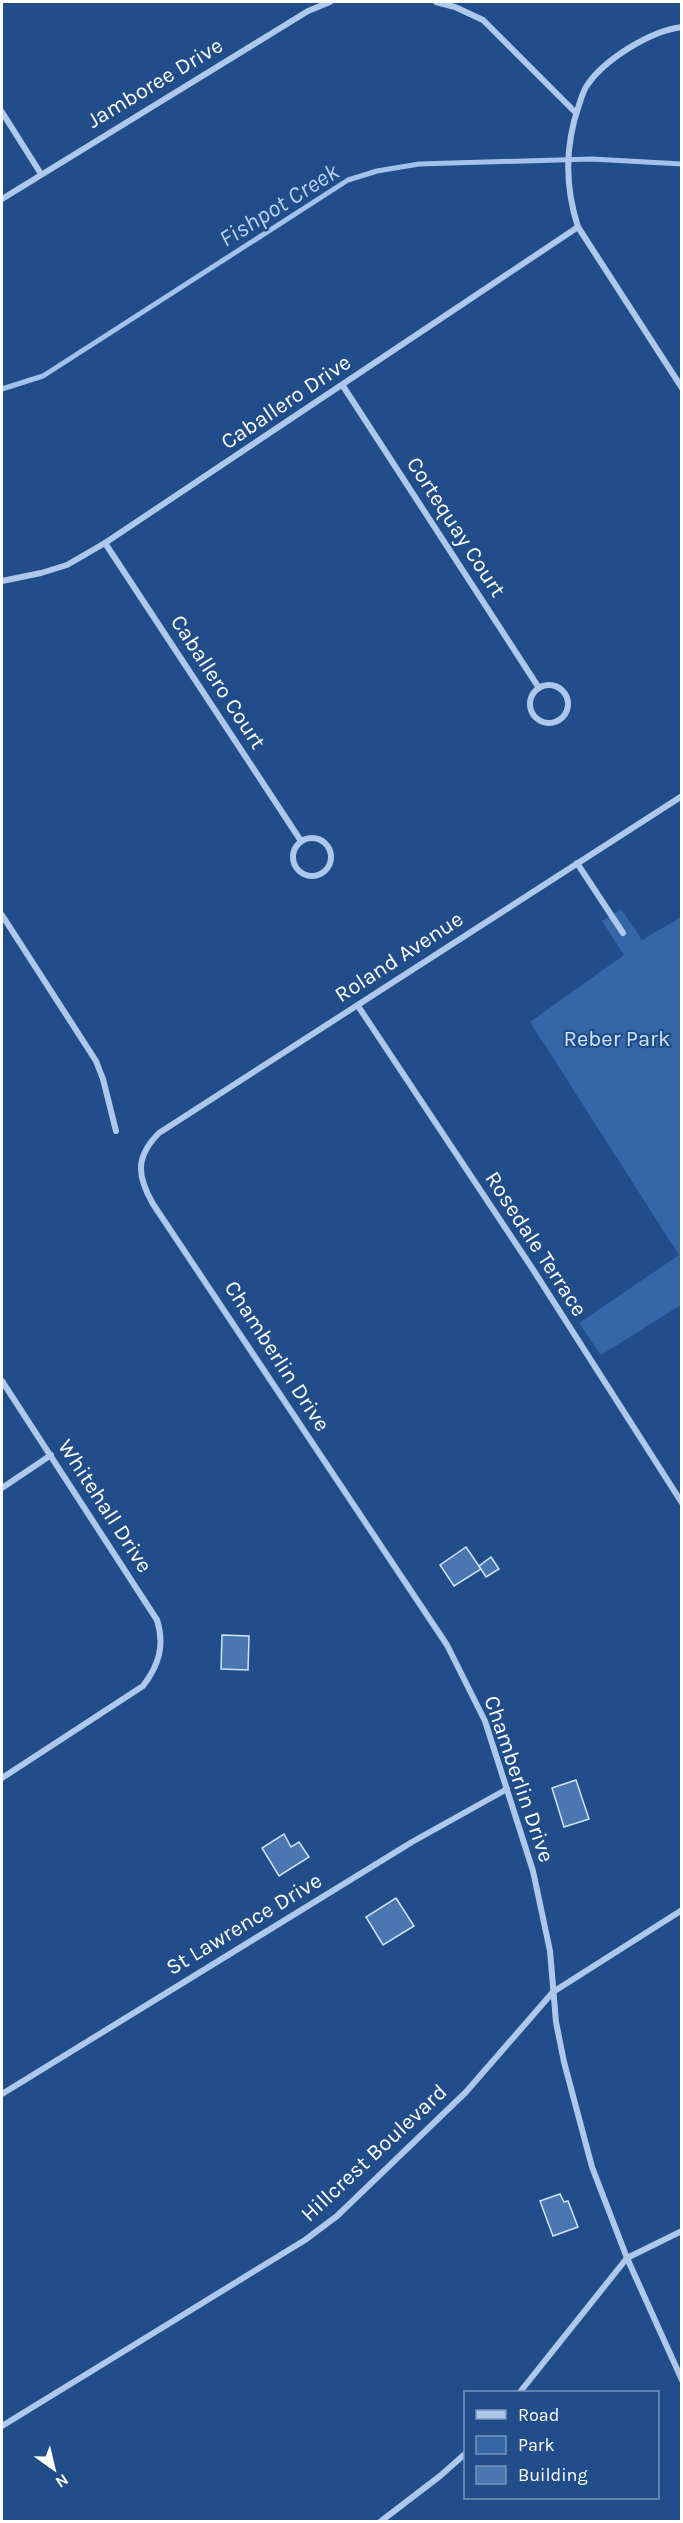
<svg xmlns="http://www.w3.org/2000/svg" width="683" height="2523" font-family="Karla,sans-serif">
<rect width="100%" height="100%" fill="#214d8a"/>
<path fill="#3566a7" d="M621,909l21,31 39,-23v388l-80,50 -22,-32 100,-68 -149,-233 94,-67 -22,-34z"/>
<g fill="none" stroke-linecap="round" stroke-linejoin="round">
<path stroke="#a2c2ec" stroke-width="5" d="M2,389l41,-13 305,-196 29,-9 42,-7 173,-5 90,5"/>
</g>
<g fill="#4a76b2" stroke="#d3e3f8" stroke-width="1.5">
<path d="M466,1547l15,22 -27,17 -14,-21z"/>
<path d="M491,1557l8,12 -13,8 -7,-11z"/>
<path d="M222,1635l27,1 -1,34 -27,-1z"/>
<path d="M576,1780l13,39 -25,8 -12,-39z"/>
<path d="M284,1834l7,13 8,-5 10,15 -30,19 -17,-28z"/>
<path d="M396,1898l18,28 -31,19 -17,-28z"/>
<path d="M560,2194l4,8 4,-1 10,26 -25,9 -13,-35z"/>
</g>
<g fill="none" stroke-linecap="round" stroke-linejoin="round">
<g stroke="#aec8eb" stroke-width="6">
<path d="M436,2l19,5 28,13 93,93"/>
<path d="M682,27c-32,4 -79,33 -96,60 -3,5 -5,12 -7,18 -14,40 -14,82 -1,122l104,161"/>
<path d="M2,112l39,62"/>
<path d="M2,199l306,-188 22,-9"/>
<path d="M343,386l196,302"/>
<path d="M105,543l196,298"/>
<path d="M2,581l39,-8 26,-8 38,-22 473,-316"/>
<circle cx="549" cy="704" r="19"/>
<path d="M682,796l-523,337c-24,24 -22,43 -6,71l294,441 38,76 48,150 17,80 6,71 8,40 28,105 35,91 55,122"/>
<circle cx="312" cy="857" r="19"/>
<path d="M577,863l46,70"/>
<path d="M2,915l94,146 7,18 13,52"/>
<path d="M358,1006l176,265 148,232"/>
<path d="M2,1381l155,239c8,25 2,45 -14,66l-141,92"/>
<path d="M2,1488l49,-33"/>
<path d="M2,2094l410,-252 95,-53"/>
<path d="M520,2392l107,-134 55,-27"/>
<path d="M2,2426l303,-186 32,-24 129,-124 87,-100 129,-82"/>
<path d="M380,2522l60,-46 26,-23"/>
</g>
</g>
<g text-anchor="middle" dominant-baseline="central" stroke-width="4.5" stroke-linejoin="round" paint-order="stroke">
<g font-size="22" fill="#fff" stroke="#214d8a">
<text transform="translate(155 83) rotate(-31)">Jamboree Drive</text>
<text transform="translate(286 402) rotate(-34)">Caballero Drive</text>
<text transform="translate(456 527) rotate(57)">Cortequay Court</text>
<text transform="translate(218 682) rotate(57)">Caballero Court</text>
<text transform="translate(399 957) rotate(-33)">Roland Avenue</text>
<text transform="translate(536 1244) rotate(57)">Rosedale Terrace</text>
<text transform="translate(277 1356) rotate(57)">Chamberlin Drive</text>
<text transform="translate(105 1506) rotate(57)">Whitehall Drive</text>
<text transform="translate(519 1779) rotate(71)">Chamberlin Drive</text>
<text transform="translate(244 1924) rotate(-31)">St Lawrence Drive</text>
<text transform="translate(374 2153) rotate(-43)">Hillcrest Boulevard</text>
</g>
<g font-size="22" fill="#d3e3f8" stroke="#214d8a">
<text x="617" y="1039">Reber Park</text>
</g>
<g font-size="24" font-style="italic" fill="#bad2f2" stroke="#214d8a">
<text transform="translate(279 205) rotate(-32)">Fishpot Creek</text>
</g>
</g>
<rect width="683" height="2523" fill="none" stroke="#ffffff" stroke-width="6"/>
<rect x="464" y="2391" width="195" height="108" fill="#214d8a" stroke="#7a94b9" stroke-width="1.5"/>
<rect x="476" y="2410" width="30" height="9" fill="#aec8eb" stroke="#7a94b9" stroke-width="1.5"/>
<text x="518" y="2421" font-size="18" fill="#ffffff">Road</text>
<rect x="476" y="2436" width="30" height="18" fill="#3566a7" stroke="#7a94b9" stroke-width="1.5"/>
<text x="518" y="2451" font-size="18" fill="#ffffff">Park</text>
<rect x="476" y="2466" width="30" height="18" fill="#4a76b2" stroke="#7a94b9" stroke-width="1.5"/>
<text x="518" y="2481" font-size="18" fill="#ffffff">Building</text>
<g transform="translate(54 2469) rotate(146)" stroke="#214d8a" stroke-width="4.5" paint-order="stroke">
<path d="M0-4.5L10 22L0 15L-10 22Z" fill="#ffffff"/>
<text y="-9" font-size="16" font-weight="bold" text-anchor="middle" fill="#ffffff">N</text>
</g>
</svg>
